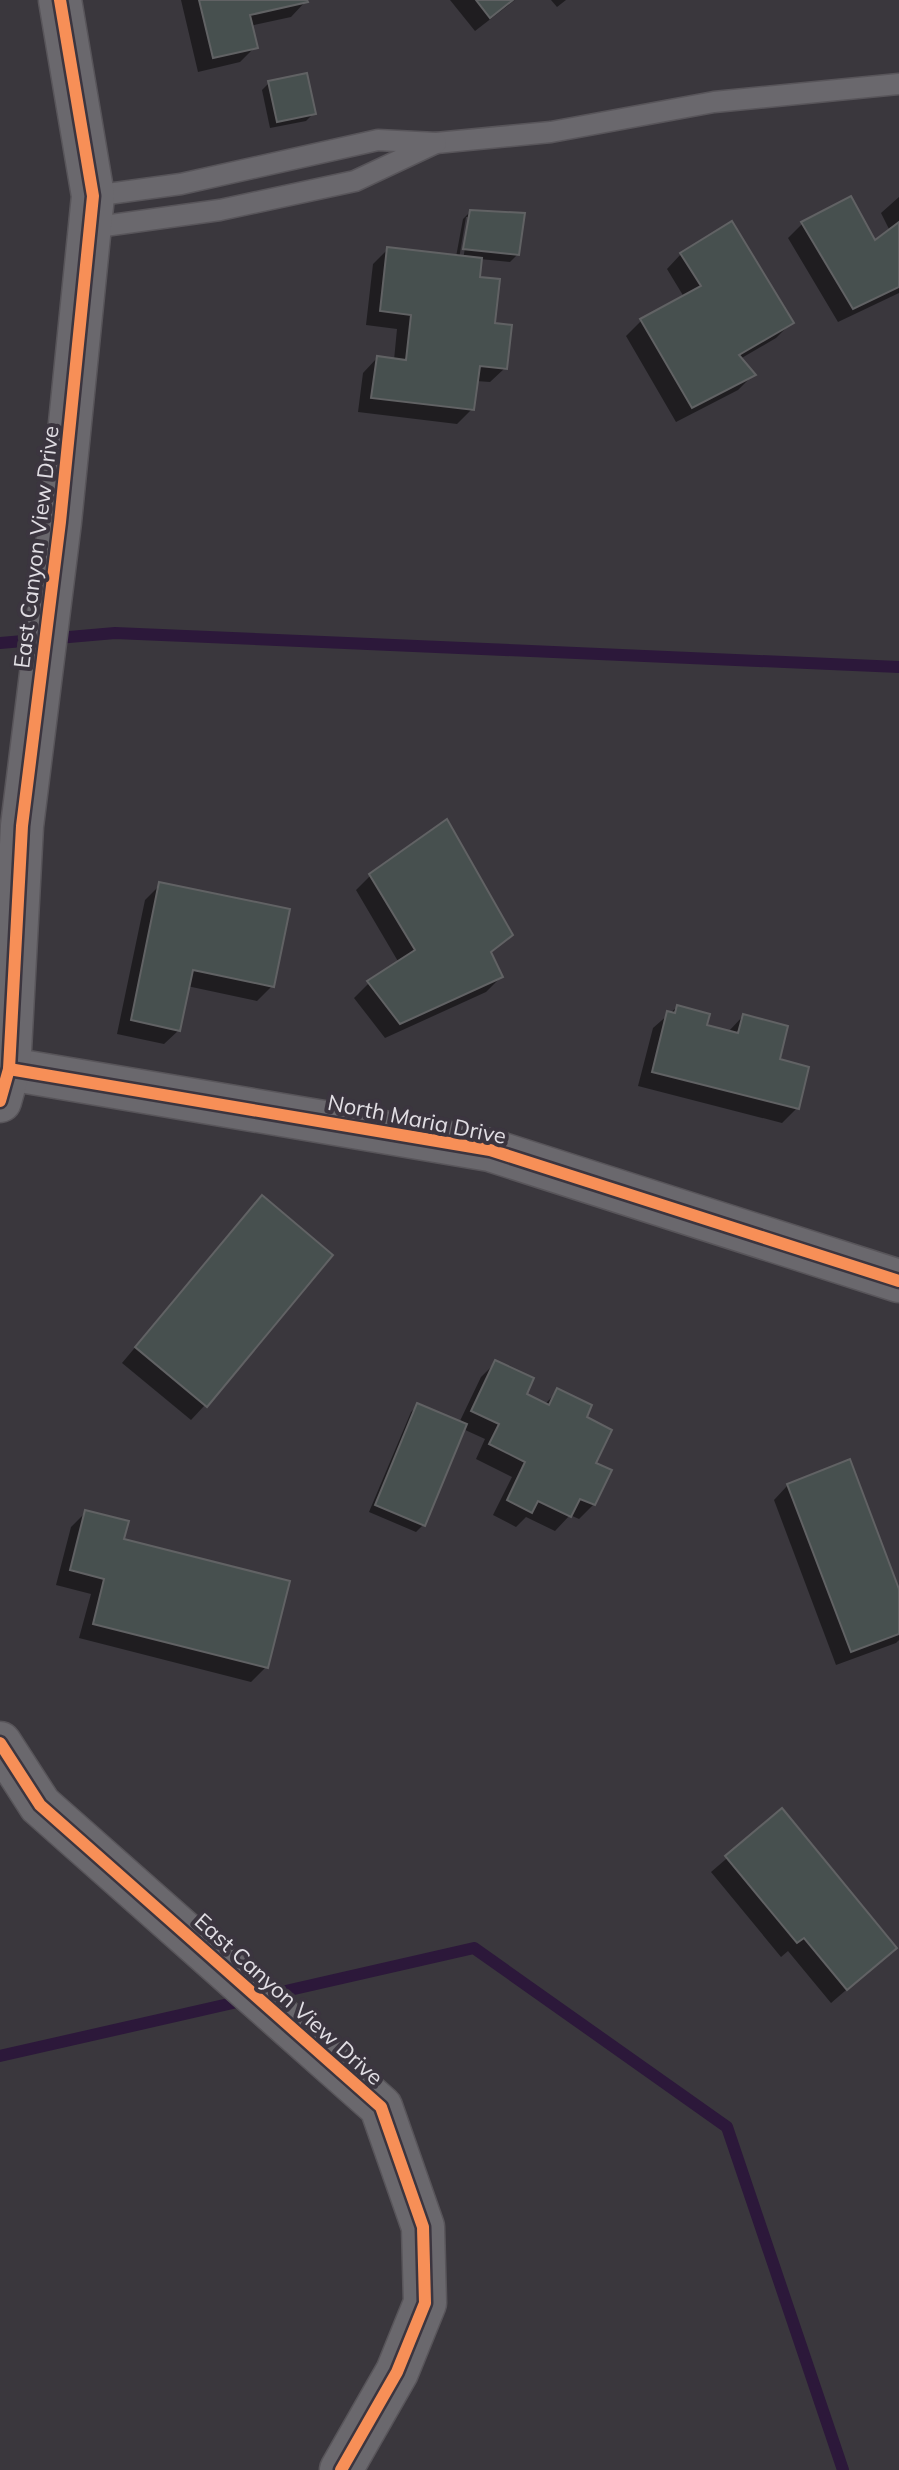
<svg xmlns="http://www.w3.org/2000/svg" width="899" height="2470" font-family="Mulish,sans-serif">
<rect width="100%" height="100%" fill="#3a373d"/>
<g fill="#0007" fill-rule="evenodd">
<path d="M181,0h124v2l-14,15 -41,9 5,21 -15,15 -42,10z"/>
<path d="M450,0h65l-40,31z"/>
<path d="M551,0h15l-9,7z"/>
<path d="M269,83l45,30 -8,8 -36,7 -8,-38z"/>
<path d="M899,197v96l-61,29 -50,-84 14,-14 72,19 16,-12 -9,-18z"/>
<path d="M470,212l48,42 -8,8 -30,-3 -2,19 27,90 -15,14 -14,-1 -4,28 -15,15 -99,-12 5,-39 14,-15 17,2 3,-31 -31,-4 7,-61 15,-15 68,8 7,-38zM466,217h4l-7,43 -4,-1z"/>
<path d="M681,254l110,69 -15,15 -36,21 13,16 -15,15 -62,32 -50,-86 15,-15 43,-24 -17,-28z"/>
<path d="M371,875l140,59 -21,20 11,23 -15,15 -101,46 -31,-40 15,-15 30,-20 -43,-73z"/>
<path d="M160,885l112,101 -15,15 -70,-15 -8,44 -15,14 -47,-10 28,-134z"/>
<path d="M677,1007l28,20 24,4 14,-15 35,44 19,48 -15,15 -144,-37 15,-58z"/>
<path d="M262,1197l-57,208 -14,15 -69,-57z"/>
<path d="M496,1362l28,33 20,10 14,-14 26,27 10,46v40l-15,15 -9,-4 -15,16 -29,-14 -10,10 -23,-12 19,-38 -36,-18 9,-20 -22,-10 -40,96 -7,7 -47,-20 42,-100 7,-7 41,18 22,-46z"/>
<path d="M788,1485l111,110v45l-3,3 -60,22 -62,-165z"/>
<path d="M86,1512l35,29 145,126 -15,15 -172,-44 12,-44 -35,-9 15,-58z"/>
<path d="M782,1811l113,137 -64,55 -43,-52 -7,6 -70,-85z"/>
</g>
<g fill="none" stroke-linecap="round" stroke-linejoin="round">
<g stroke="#2c183a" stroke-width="12">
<path d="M0,643l115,-10 784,34"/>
<path d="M268,1995l206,-47 253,179 116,343"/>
<path d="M0,2056l246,-56"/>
</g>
</g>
<g fill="#47504f" stroke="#616264" stroke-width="2">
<path d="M199,0h108l1,2 -58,13 8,33 -45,10z"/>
<path d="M476,0h37l-23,18z"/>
<path d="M307,73l9,41 -39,8 -9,-41z"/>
<path d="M851,196l24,44 24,-18v65l-46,22 -52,-87z"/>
<path d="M470,210l55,3 -6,42 -56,-6z"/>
<path d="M732,221l62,102 -55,32 17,20 -64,33 -52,-89 61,-33 -21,-33z"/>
<path d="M387,247l95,11 -2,19 20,2 -5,44 17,2 -5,44 -27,-3 -6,44 -103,-12 6,-42 29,4 5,-45 -31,-4z"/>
<path d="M447,819l66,116 -22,17 12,25 -103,47 -33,-43 48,-31 -46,-76z"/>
<path d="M159,882l131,27 -16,78 -81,-17 -13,61 -49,-11z"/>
<path d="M677,1005l33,9 -3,11 31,8 5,-19 45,12 -8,33 29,8 -10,42 -147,-37 15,-61 8,2z"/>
<path d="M262,1195l71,60 -126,152 -72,-60z"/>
<path d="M495,1360l39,18 -7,16 22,11 8,-17 35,17 -5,12 25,13 -16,33 16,7 -17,35 -15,-6 -9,18 -33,-16 -6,12 -25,-13 18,-38 -36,-18 10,-20 -28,-13z"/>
<path d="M417,1403l50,21 -42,102 -50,-21z"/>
<path d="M850,1459l49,130v45l-48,18 -64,-168z"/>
<path d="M85,1510l44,11 -5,18 166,42 -22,87 -175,-44 11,-45 -34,-9z"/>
<path d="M782,1808l115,140 -50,42 -43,-52 -7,5 -72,-87z"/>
</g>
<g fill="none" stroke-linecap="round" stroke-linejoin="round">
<g stroke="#58555a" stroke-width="23">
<g id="lane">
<path d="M436,143l115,-11 163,-30 185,-18"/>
<path d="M90,228l130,-18 135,-29 81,-38 -58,-3 -197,44 -88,12"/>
</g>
</g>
<g stroke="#58555a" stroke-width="45">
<g id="street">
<path d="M9,1069l481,81 409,131"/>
<path d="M0,1101l9,-32 13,-243 38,-304 33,-326 -33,-196"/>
<path d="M0,1743l40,62 341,302 42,120 2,76 -28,69 -56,98"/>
</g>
</g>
<use href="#lane" stroke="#6a686d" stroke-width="20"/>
<use href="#street" stroke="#6a686d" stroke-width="42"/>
<g stroke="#3b353f" stroke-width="17">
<g id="cycleway">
<path d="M9,1069l481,81 409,131"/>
<path d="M0,1101l9,-32 13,-243 38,-304 33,-326 -33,-196"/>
<path d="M0,1743l40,62 341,302 42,120 2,76 -28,69 -56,98"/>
</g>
</g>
<use href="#cycleway" stroke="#f78f57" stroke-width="12"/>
</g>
<g text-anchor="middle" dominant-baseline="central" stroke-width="8" stroke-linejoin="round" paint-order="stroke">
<g font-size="22" fill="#e1dee4" stroke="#3b353f">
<text transform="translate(36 547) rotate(-83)">East Canyon View Drive</text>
<text transform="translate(417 1119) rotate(11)">North Maria Drive</text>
<text transform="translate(289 1999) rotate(42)">East Canyon View Drive</text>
</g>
</g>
</svg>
